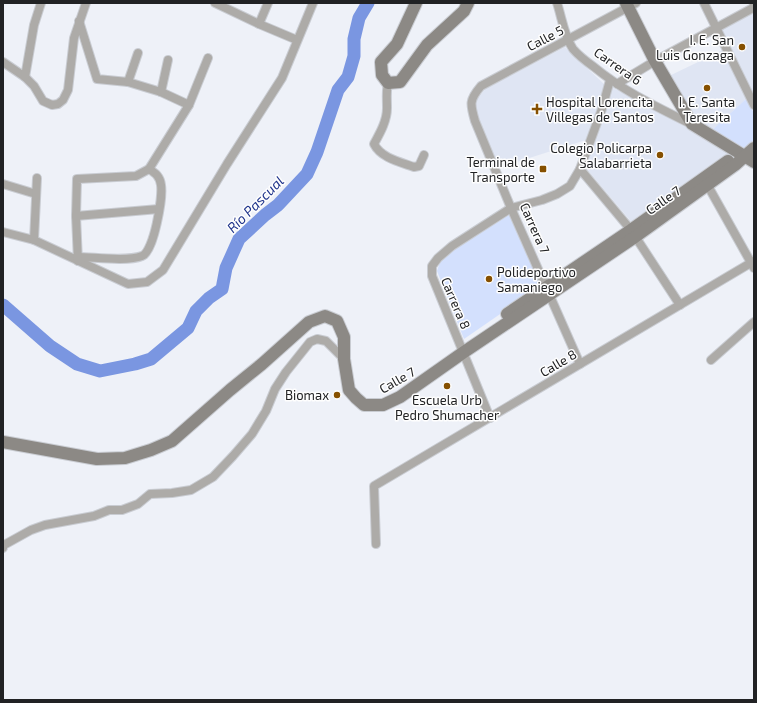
<svg xmlns="http://www.w3.org/2000/svg" width="757" height="703" font-family="'Exo 2',sans-serif">
<rect width="100%" height="100%" fill="#eef1f8"/>
<g fill="#dfe5f3">
<path d="M754,10v87l-35,-69z"/>
<path d="M565,47l40,38 -6,22 -13,33 -88,28 -23,-57v-9l10,-13z"/>
<path d="M723,50l23,49 -35,32 -24,-19 -20,-35z"/>
<path d="M612,87l122,66 -100,72 -49,-58z"/>
</g>
<g fill="#d3e0fd">
<path d="M746,99l8,14v31l-11,9 -32,-22z"/>
<path d="M508,212l33,74 -77,53 -27,-68 3,-9 7,-8z"/>
</g>
<g fill="none" stroke-linecap="round" stroke-linejoin="round">
<path stroke="#7a96e1" stroke-width="13" d="M3,305l47,41 27,18 23,7 35,-7 16,-5 37,-31 8,-17 13,-13 13,-9 4,-21 13,-29 26,-24 13,-10 29,-31 10,-22 21,-62 10,-13 6,-21v-17l5,-21 9,-15"/>
<g stroke="#c9ccd2" stroke-width="10">
<g id="street">
<path d="M215,3l44,21 38,16"/>
<path d="M557,3c5,15 7,33 16,46 6,7 14,13 21,18 29,24 63,40 97,57"/>
<path d="M704,3l50,102"/>
<path d="M79,21l18,58 31,3 33,10 28,13"/>
<path d="M259,24l9,-21"/>
<path d="M3,62l22,15 9,9 9,15 9,4 6,-1 5,-4 5,-10 6,-52 12,-35"/>
<path d="M25,77l9,-52 7,-22"/>
<path d="M128,82l10,-29"/>
<path d="M388,83c-2,9 -1,16 -1,25 0,13 -7,25 -13,36 7,14 26,18 40,23l5,-1 5,-11"/>
<path d="M617,84l38,-23 98,-53 1,-4"/>
<path d="M161,92l7,-32"/>
<path d="M580,169l51,61 49,75"/>
<path d="M3,184l33,10"/>
<path d="M708,186l46,82"/>
<path d="M76,216l83,-7"/>
<path d="M3,232l31,8 94,44 19,-2 16,-12 64,-106 55,-86 31,-75"/>
<path d="M34,240l3,-62"/>
<path d="M77,257c17,0 49,5 65,-1 12,-4 21,-59 19,-71 -1,-9 -6,-12 -12,-16"/>
<path d="M78,261l-2,-45 1,-37 59,-3 13,-7 40,-64 19,-47"/>
<path d="M711,360l43,-38"/>
<path d="M580,364l-69,-156 -36,-87c-5,-17 -6,-21 6,-35l155,-83"/>
<path d="M490,418l-58,-142v-10l6,-8 14,-12 59,-38 31,-8 15,-6 13,-8 10,-17 22,-60 8,-29"/>
<path d="M376,544l-2,-58 380,-225"/>
<path d="M3,548l1,-3 27,-15 14,-5 49,-9 15,-6h13l16,-6 12,-10 22,-1 19,-3 22,-13 20,-21 19,-22 14,-23 9,-22 11,-17 24,-30 7,-3 9,2 18,18"/>
</g>
</g>
<g stroke="#c9ccd2" stroke-width="14">
<g id="secondary">
<path d="M416,3l-19,41 -16,18 1,13 6,8 12,-1 27,-37 37,-34 4,-8"/>
<path d="M626,3l29,58 37,63 62,38"/>
<path d="M507,314l124,-84 97,-69"/>
<path d="M3,442l94,17 28,-1 26,-8 21,-9 58,-51 32,-26 47,-42 16,-6 12,5 7,16v22l5,31 7,8 8,7h19l17,-8 64,-45 171,-115 100,-72 19,-17"/>
</g>
</g>
<use href="#street" stroke="#adaba8" stroke-width="8"/>
<use href="#secondary" stroke="#8c8985" stroke-width="12"/>
</g>
<g fill="#865000" stroke="#fefefe" stroke-width="1.5">
<circle cx="742" cy="47" r="4"/>
<circle cx="707" cy="88" r="4"/>
<path d="M535 103h4v4h4v4h-4v4h-4v-4h-4v-4h4z"/>
<circle cx="660" cy="155" r="4"/>
<rect x="539" y="165" width="8" height="8" rx="2"/>
<circle cx="489" cy="279" r="4"/>
<circle cx="447" cy="386" r="4"/>
<circle cx="337" cy="395" r="4"/>
</g>
<g text-anchor="middle" dominant-baseline="central" stroke-width="3" stroke-linejoin="round" paint-order="stroke">
<g font-size="13" fill="#212224" stroke="#fefefe">
<text transform="translate(545 38) rotate(-28)">Calle 5</text>
<text transform="translate(618 66) rotate(35)">Carrera 6</text>
<text transform="translate(663 200) rotate(-35)">Calle 7</text>
<text transform="translate(535 228) rotate(66)">Carrera 7</text>
<text transform="translate(456 303) rotate(67)">Carrera 8</text>
<text transform="translate(558 363) rotate(-31)">Calle 8</text>
<text transform="translate(397 380) rotate(-30)">Calle 7</text>
</g>
<g font-size="13" fill="#212224" stroke="#fefefe" text-anchor="end">
<text x="734" y="40">I. E. San<tspan x="734" dy="15">Luis Gonzaga</tspan></text>
<text x="546" y="102" text-anchor="start">Hospital Lorencita<tspan x="546" dy="15">Villegas de Santos</tspan></text>
<text x="707" y="102" text-anchor="middle">I. E. Santa<tspan x="707" dy="15">Teresita</tspan></text>
<text x="652" y="148">Colegio Policarpa<tspan x="652" dy="15">Salabarrieta</tspan></text>
<text x="535" y="162">Terminal de<tspan x="535" dy="15">Transporte</tspan></text>
<text x="497" y="272" text-anchor="start">Polideportivo<tspan x="497" dy="15">Samaniego</tspan></text>
<text x="329" y="395">Biomax</text>
<text x="447" y="400" text-anchor="middle">Escuela Urb<tspan x="447" dy="15">Pedro Shumacher</tspan></text>
</g>
<g font-size="14" font-style="italic" fill="#1f348b" stroke="#fefefe">
<text transform="translate(255 204) rotate(-45)">Río Pascual</text>
</g>
</g>
<rect width="757" height="703" fill="none" stroke="#212224" stroke-width="8"/>
</svg>
